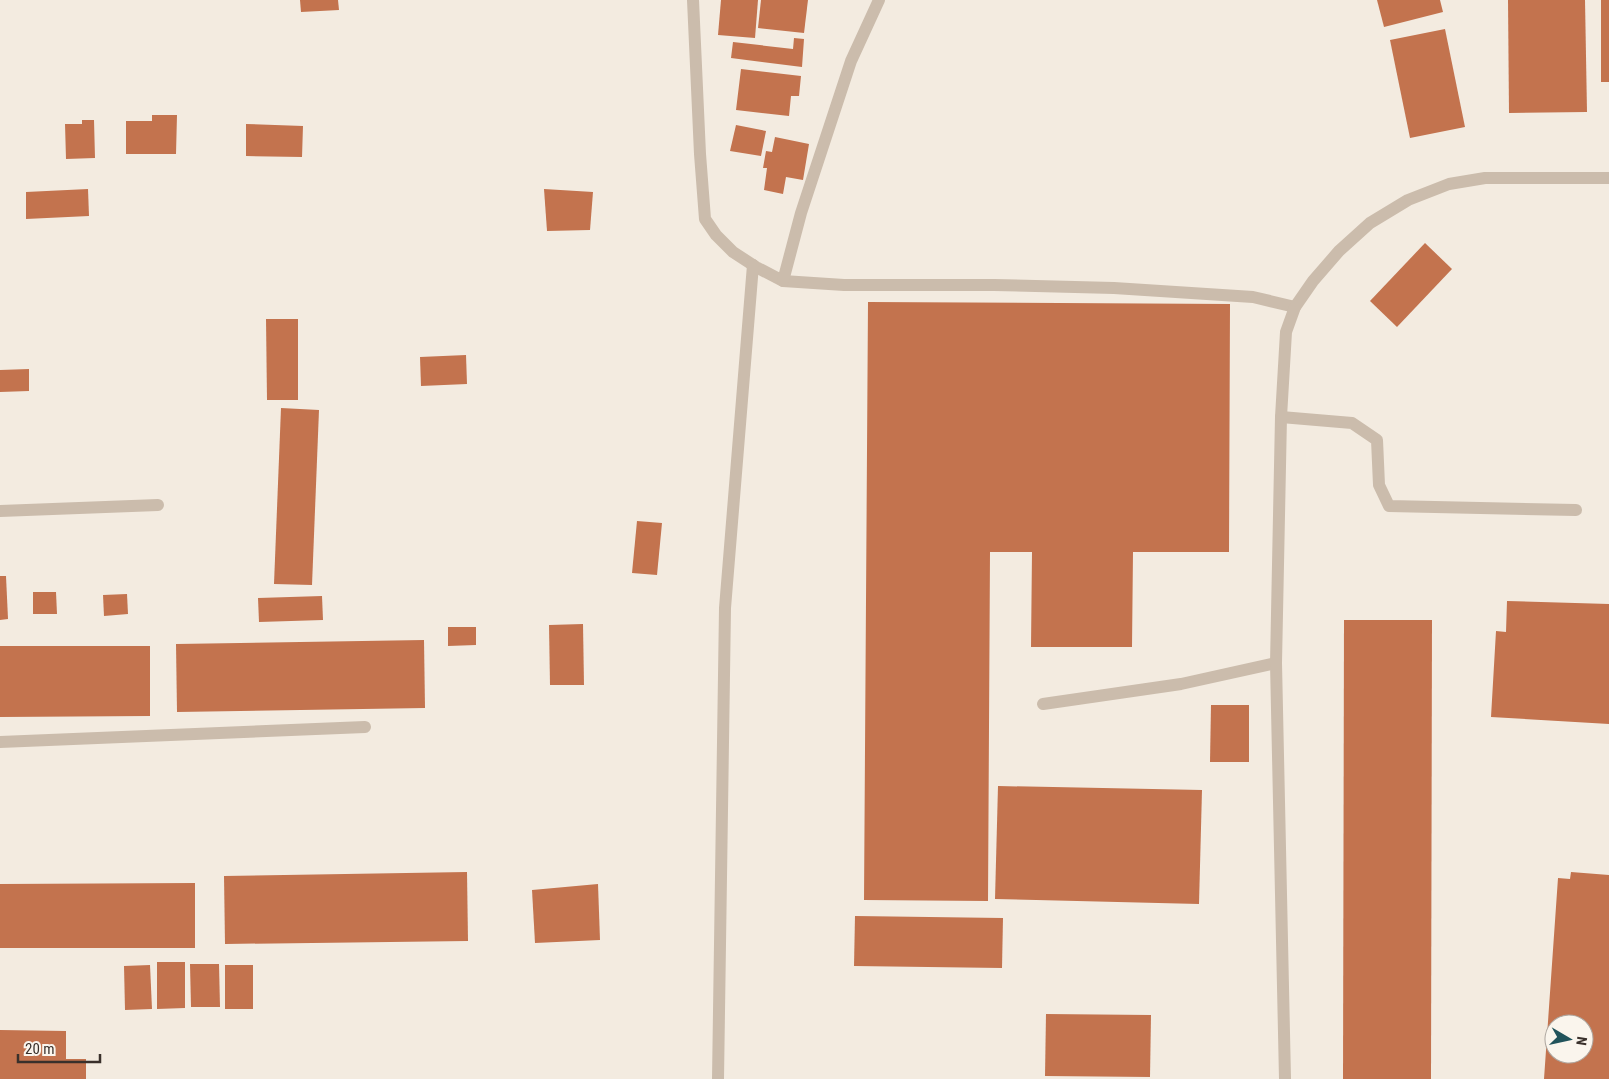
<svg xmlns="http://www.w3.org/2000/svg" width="1609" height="1079" font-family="'Roboto Condensed',sans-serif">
<rect width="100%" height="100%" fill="#f3ebe0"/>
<g fill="#c3734e" fill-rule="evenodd">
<path d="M300,0h38l1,10 -38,2z"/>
<path d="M721,0h37l-3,38 -37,-3z"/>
<path d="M761,0h47l-4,33 -46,-5z"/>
<path d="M1377,0h63l3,12 -59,15z"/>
<path d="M1508,0h77l2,112 -78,1z"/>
<rect x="1601" y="0" width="8" height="82"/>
<path d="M1445,29l20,98 -55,11 -20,-98z"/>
<path d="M794,38l10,1 -2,28 -71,-9 2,-16 60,7z"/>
<path d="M741,69l60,7 -2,20h-8l-2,20 -53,-6z"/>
<path d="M152,115h25l-1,39h-50v-33h26z"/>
<path d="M82,120h12l1,38 -29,1 -1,-35h17z"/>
<path d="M246,124l57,2 -1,31 -56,-1z"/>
<path d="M736,125l30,6 -5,25 -31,-5z"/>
<path d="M775,137l34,7 -6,36 -17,-3 -3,17 -19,-4 3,-22h-4l3,-17 6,1z"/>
<path d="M88,189l1,27 -63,3v-27z"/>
<path d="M544,189l49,3 -3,38 -43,1z"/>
<path d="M1425,243l27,26 -55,58 -27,-26z"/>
<path d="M868,302l362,2 -1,248h-96l-1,95h-101l1,-95h-42l-2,349 -124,-1z"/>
<path d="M266,319h32v81h-31z"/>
<path d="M466,355l1,29 -46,2 -1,-29z"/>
<path d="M29,369v22l-29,1v-22z"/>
<path d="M281,408l38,2 -7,175 -38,-1z"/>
<path d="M637,521l25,2 -5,52 -25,-2z"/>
<path d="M0,576h6l2,43 -8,1z"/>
<path d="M33,592h23l1,22h-24z"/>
<path d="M127,594l1,20 -24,2 -1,-21z"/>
<path d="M322,596l1,24 -64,2 -1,-24z"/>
<path d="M1507,601l102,3v120l-118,-7 5,-86 10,1z"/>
<path d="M1344,620h88l-1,459h-88z"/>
<path d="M583,624l1,61h-34l-1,-60z"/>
<path d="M448,627h28v18l-28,1z"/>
<path d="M424,640l1,68 -248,4 -1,-68z"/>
<path d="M0,646h150v70l-150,1z"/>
<path d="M1211,705h38v57h-39z"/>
<path d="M998,786l204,4 -3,114 -204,-5z"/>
<path d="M467,872l1,69 -243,3 -1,-68z"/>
<path d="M1571,872l38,3v204h-65l14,-201 12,1zM1554,1024h30v30h-30z"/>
<path d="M195,883v65h-195v-64z"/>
<path d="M598,884l2,56 -65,3 -3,-53z"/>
<path d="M855,916l148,2 -1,50 -148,-2z"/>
<path d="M157,962h28v46l-28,1z"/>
<path d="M190,964h29l1,43h-29z"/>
<path d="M150,965l2,44 -27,1 -1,-44z"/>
<rect x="225" y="965" width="28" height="44"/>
<path d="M1046,1014l105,1 -1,62 -105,-1z"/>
<path d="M0,1030l66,1v28h20v20h-86z"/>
</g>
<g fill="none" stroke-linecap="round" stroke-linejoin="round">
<g stroke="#cbbcac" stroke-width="12">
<path d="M693,0l7,154 5,65 11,16 17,17 23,15 27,14 61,4h150l120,3 139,9 42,10"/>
<path d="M783,281l18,-68 50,-152 28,-61"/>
<path d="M1281,417l71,6 25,17 2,45 10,21 187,4"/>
<path d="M0,511l158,-6"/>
<path d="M1043,704l138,-20 95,-21"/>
<path d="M0,742l365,-15"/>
<path d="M718,1079l7,-471 28,-343"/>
<path d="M1285,1079l-9,-416 5,-246 5,-85 9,-25 18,-26 26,-30 31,-28 38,-23 41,-16 36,-6h124"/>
</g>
</g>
<g transform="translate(1569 1039) rotate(99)"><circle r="24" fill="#faf5ed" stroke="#ada69f"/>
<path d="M0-4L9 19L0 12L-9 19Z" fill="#21535b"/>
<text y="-8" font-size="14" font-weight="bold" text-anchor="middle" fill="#39302b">N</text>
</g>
<path d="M18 1054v8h82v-8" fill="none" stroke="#39302b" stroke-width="2.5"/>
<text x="25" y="1054" font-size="15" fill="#39302b" stroke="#faf5ed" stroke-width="4" paint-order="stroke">20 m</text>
</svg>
